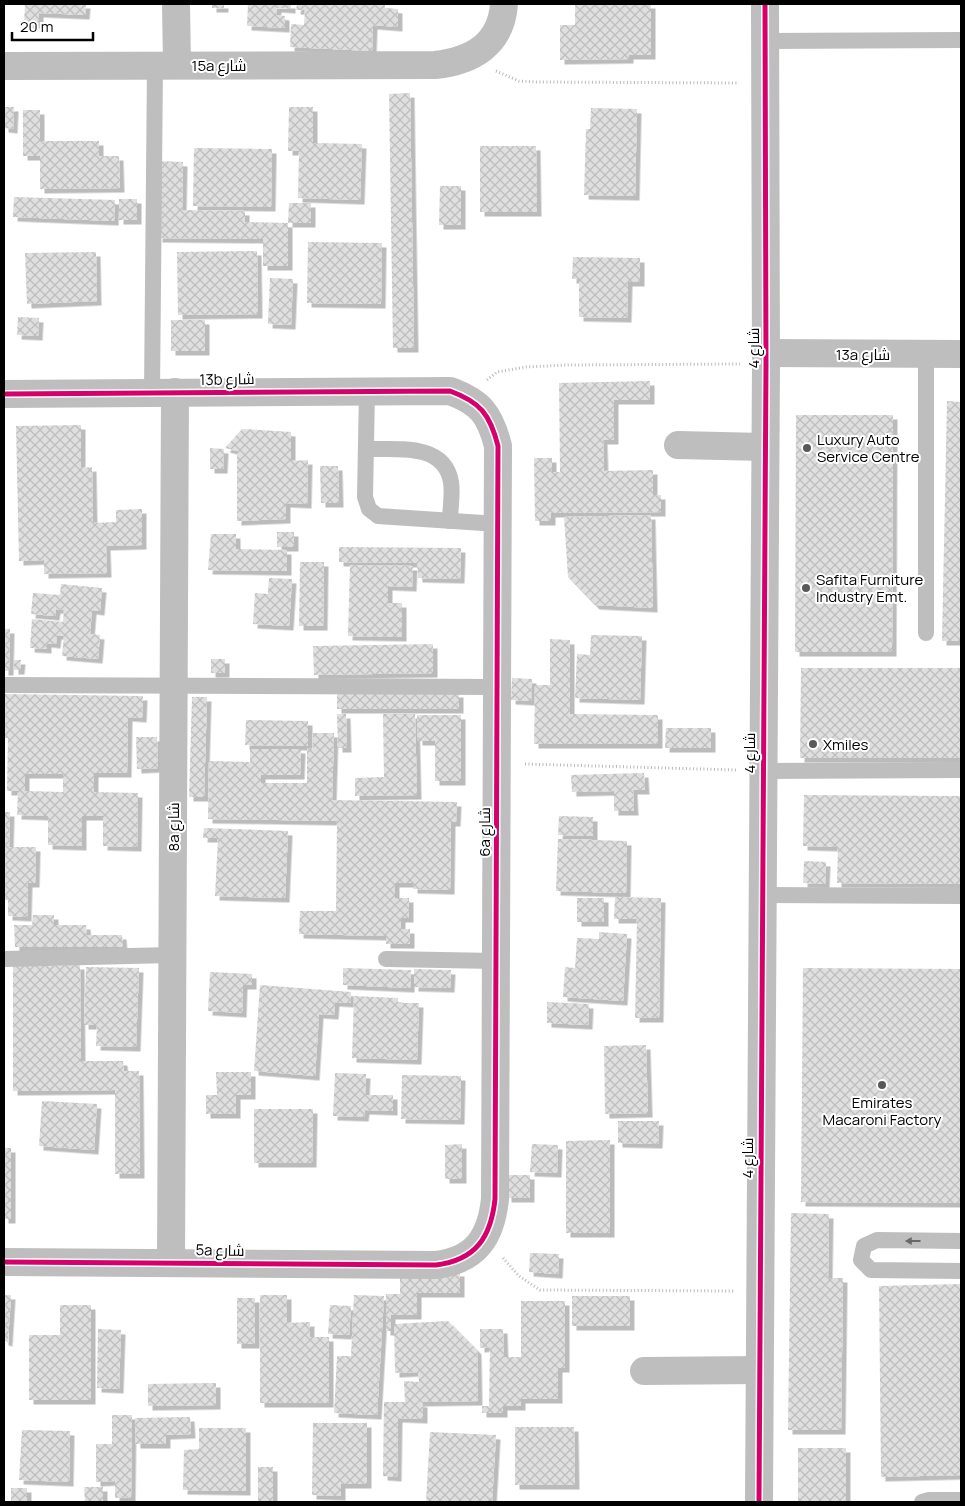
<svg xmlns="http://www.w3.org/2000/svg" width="965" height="1506" font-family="Manrope,Cairo,sans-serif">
<defs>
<pattern id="building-cross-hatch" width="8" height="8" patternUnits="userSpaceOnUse" patternTransform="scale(1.25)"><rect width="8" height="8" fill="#dfdfdf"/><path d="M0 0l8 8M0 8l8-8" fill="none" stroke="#bebebe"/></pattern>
<filter id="shadow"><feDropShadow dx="4.5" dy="4.5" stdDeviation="0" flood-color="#0004"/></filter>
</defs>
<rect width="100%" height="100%" fill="#fff"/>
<g fill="url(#building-cross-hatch)" fill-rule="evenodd" filter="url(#shadow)">
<path d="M25,4h61l-1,11 -46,-2v11h-15z"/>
<rect x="212" y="4" width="12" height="4"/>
<path d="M248,4h43v5l-14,-1 -1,7 9,1v12l-38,-2z"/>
<path d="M297,4h88v4l13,1v18l-25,-2 -1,26 -82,-4 1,-23 13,1 1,-15h-9z"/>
<path d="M575,4h76v51h-22v4l-69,1v-35h15z"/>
<path d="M410,93l4,255h-21l-4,-254z"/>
<path d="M4,107h10l-1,22 -9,-1z"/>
<path d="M289,107h24v36l49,1 -2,56 -62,-2 1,-47h-11z"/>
<path d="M591,108l46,1 -2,87 -51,-1 2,-66h4z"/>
<path d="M23,110h17v31h59v15h20l1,32 -80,1v-33h-17z"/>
<path d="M480,146h56l1,66h-57z"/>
<path d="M194,148l78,1 -1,58 -78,-1z"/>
<path d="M160,161l23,1 -1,48 63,1v11l43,1v43h-25v-27l-105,-1z"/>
<path d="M440,186h21v39h-22z"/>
<path d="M14,197l101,3 -1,21 -101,-4z"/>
<rect x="119" y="199" width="18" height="21"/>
<path d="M289,203h22v20h-23z"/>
<path d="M308,242l74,1 -1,61 -74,-1z"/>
<path d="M257,251l1,63 -80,1 -1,-63z"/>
<path d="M96,252l1,49 -70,3 -2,-51z"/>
<path d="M573,257l67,1v24h-12l-1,36 -48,-1v-38h-7z"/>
<path d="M270,278l23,1 -2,46 -23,-1z"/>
<path d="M18,317l21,1 -1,18 -21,-1z"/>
<rect x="171" y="320" width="34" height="31"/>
<path d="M650,381v19h-36v40h-11l1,31 49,-1v25h8v17l-110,1v8h-16l-1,-63h18v14h8l-1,-89z"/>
<path d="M947,401l14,1v239h-19z"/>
<path d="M796,415h97l-1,237h-97z"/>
<path d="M81,425v43l11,-1 1,56 23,-1v-12l26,-1v36l-36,1 1,27 -63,1v-14l-25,1 -3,-135z"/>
<path d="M242,429l49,3v29l17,-1 -1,44 -21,-1v16l-49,2v-70l-12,-3z"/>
<path d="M210,448l14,1 -1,20h-13z"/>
<path d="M320,466h18l1,37h-18z"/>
<path d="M651,515l2,93 -58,-3 -27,-28 -4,-60z"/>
<rect x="277" y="532" width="17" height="15"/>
<path d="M211,534h25v15l51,1v21l-79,-1z"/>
<path d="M339,547l122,1 -1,31 -42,-1 -1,-15 -78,-1z"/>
<path d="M300,562h24l-1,64h-24z"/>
<path d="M350,565l63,1 -1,21 -24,-1v17h14v34l-54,-1z"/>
<path d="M269,578l23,1 -3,47 -36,-2 2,-31 13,1z"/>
<path d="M61,584l41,4 -2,23 -8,-1 -2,24 10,1 -2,24 -36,-3 2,-20 -7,-1 -1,9 -9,-1v6l-17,-1 2,-29 31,3 1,-12 -8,-1 -1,7 -24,-2 2,-21 27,2z"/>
<path d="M4,629h6l-1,42h-5z"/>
<path d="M591,635l51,1 -2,64 -65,-2 2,-44 13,1z"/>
<path d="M550,639l20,1v74l88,1v29h-124l1,-59h15z"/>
<path d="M433,644v29l-119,2 -1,-29z"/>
<rect x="211" y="659" width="14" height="14"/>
<path d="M14,660h7l-1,10h-6z"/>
<path d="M801,668h160v90h-161z"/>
<path d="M512,678l20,1 -1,22 -20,-1z"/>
<rect x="337" y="693" width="122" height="16"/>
<path d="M4,694l139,2 -1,22 -14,-1 -1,56h-33v19l44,1 -1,54 -34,-1v-30h-21v30l-34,-1v-29l-31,-1 1,-24h-11l1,-53h-4zM25,774h38v18l-38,-1z"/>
<path d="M192,697h15l-3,100h-15z"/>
<path d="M337,714h9l1,34h-9z"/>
<path d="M383,714h32l2,81 -62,1v-18l29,-1z"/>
<path d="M417,715h44v66h-26v-40h-17z"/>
<path d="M246,720l62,1v25l-63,-1z"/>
<path d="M666,728h45v20h-46z"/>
<path d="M313,733h21l-2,67 125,2 -1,20h-5l-1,68 -37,-1v-6h-18v15h14v20h-8v11h9v15h-24v-8l-87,-2 1,-23h36l1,-90 -129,-2 1,-58 41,1v-13h51l-1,26h-39v8h46v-35l6,1z"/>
<path d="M136,737h21l1,31 -21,1z"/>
<path d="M644,773l1,17h-12l1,21h-20v-20l-42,1 -1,-17z"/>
<path d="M804,795l157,1v88l-124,-1 1,-36 -35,-1z"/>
<path d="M4,812h6l-1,35h27l-1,36h-7l-1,34 -19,-1v-16h-4z"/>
<path d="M559,816l34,1v19l-35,-1z"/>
<path d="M204,828l84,3 -3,67 -70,-2 3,-58h-15z"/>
<path d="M558,839l69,2 -1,52 -70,-2z"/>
<path d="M804,861l22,1 -1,22 -22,-1z"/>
<path d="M615,897l46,1 -2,120h-24l2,-99h-23z"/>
<rect x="577" y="898" width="27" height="24"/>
<path d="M33,915h21v10h32l1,10h35l1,12h-108l-1,-22h18z"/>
<path d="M599,932l28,2 -4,67 -60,-4 2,-30 10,1 2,-30 22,1z"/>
<path d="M80,965l1,96h42l1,10h15l1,103h-25v-84l-102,1v-125z"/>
<path d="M86,967l53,1 -3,79 -40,-1 1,-21h-13z"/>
<path d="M343,968l68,2 -1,18 -67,-3z"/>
<path d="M803,968l158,1v234l-160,-1z"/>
<path d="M414,969l37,1 -1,18 -36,-1z"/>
<path d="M210,972l42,2v11h-9l-1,28 -34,-2z"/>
<path d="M260,985l91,7 -1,11 -15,-1 -1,13 -15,-1 -4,62 -61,-5z"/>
<path d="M354,996l44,2v5h21l-2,57 -65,-2z"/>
<path d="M547,1002l42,2 -1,21 -41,-2z"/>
<path d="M646,1045l2,68 -43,1 -1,-68z"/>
<path d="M216,1072h35v23h-15v19h-30v-19h11z"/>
<path d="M335,1073l31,1 -1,21h28v16l-28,-1 -1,7 -31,-1z"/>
<path d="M402,1075l59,1 -1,44 -59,-1z"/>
<path d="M42,1101l55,3 -3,46 -55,-4z"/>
<path d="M254,1109h59l-1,54h-58z"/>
<path d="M618,1121h41l-1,23 -40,-1z"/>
<path d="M610,1140v93h-44v-92z"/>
<path d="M462,1144v35h-17v-34z"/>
<path d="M532,1144l26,1 -1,28 -27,-1z"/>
<rect x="4" y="1148" width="7" height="71"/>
<rect x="507" y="1175" width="23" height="23"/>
<path d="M791,1213l38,1 -1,64h15l-2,152h-53z"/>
<path d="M530,1253l29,1 -1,20 -29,-2z"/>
<path d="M400,1272h60v21h-43v22h-26v16h-5v-37h14z"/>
<path d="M961,1284v191l-80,2 -2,-191z"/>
<path d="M4,1295h7l-3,47 -4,-1z"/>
<path d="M260,1295h27v28l23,-1v15h19v66h-69z"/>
<path d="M354,1295l30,1 -7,119 -43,-2 3,-57h14z"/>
<rect x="572" y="1296" width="58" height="30"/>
<rect x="237" y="1298" width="18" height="46"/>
<path d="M521,1301h44v67h-7v31h-37v7h-18v7h-21v-7h7l1,-59 -10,1v-19h23l1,28h17z"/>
<path d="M60,1305h31v95h-62v-65h31z"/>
<path d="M330,1305l21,1 -2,29 -21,-1z"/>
<path d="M448,1321l29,29 1,51 -63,1 8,1v16l-25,-1 -1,59 -14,-1 1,-74h21l-1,-21 15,1 -1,-10 -23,1 -1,-49z"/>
<path d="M98,1329l23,1 -2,59 -22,-1z"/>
<path d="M216,1383v22l-68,1v-22z"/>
<path d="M112,1415h20l-1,82 -16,1v-17l-19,1v-38h16z"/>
<path d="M190,1417l1,17 -25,1v9h-30l-1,-26z"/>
<path d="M313,1423h54v61h-26v12l-29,-1z"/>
<path d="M515,1427h59l1,58h-60z"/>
<path d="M199,1428h47v63l-63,-1 1,-40 15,-1z"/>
<path d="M22,1430l48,1 -1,51 -50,-2z"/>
<path d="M430,1432l66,3 -4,67h-66z"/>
<rect x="798" y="1448" width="48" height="54"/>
<rect x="258" y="1467" width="15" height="35"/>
<path d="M84,1487h19v15h-18z"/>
<rect x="11" y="1488" width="16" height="14"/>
</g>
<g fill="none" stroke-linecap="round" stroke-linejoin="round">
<g stroke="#b9b9b9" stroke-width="3" stroke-dasharray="1 2.5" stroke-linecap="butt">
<path d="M496,71l23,10 17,1 203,1"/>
<path d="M487,380l10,-8 29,-5 41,-2 173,-1"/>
<path d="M525,764l211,6"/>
<path d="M503,1258l16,18 21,14 194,1"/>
</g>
<g stroke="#bebebe" stroke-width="16">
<path d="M765,41l196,-1"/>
<path d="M926,354v279"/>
<path d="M367,390l-2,107 4,12 9,7 120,8"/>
<path d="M152,392l3,-326"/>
<path d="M366,449c30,1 78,-7 85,33 2,12 -1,27 -1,39"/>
<path d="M4,685l494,2"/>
<path d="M762,771l199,-1"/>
<path d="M761,895l200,1"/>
<path d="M4,959l168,-4"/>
<path d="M386,959l110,2"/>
<path d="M961,1241l-84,-1 -13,6 -3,14 10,10 90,1"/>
<path d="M922,1502l7,-2h32"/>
</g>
<g stroke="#bebebe" stroke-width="28">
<path d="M176,4l1,61"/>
<path d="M4,66l431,-1c37,-4 66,-20 69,-61"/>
<path d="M766,353l195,1"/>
<path d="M4,394l446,-3c30,11 40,23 48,55l-3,753c-4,38 -19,61 -59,66l-432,-3"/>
<path d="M678,445l87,2"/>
<path d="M171,1262l4,-870"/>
<path d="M644,1371l115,-1"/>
<path d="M759,1502l7,-1138 -1,-360"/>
</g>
<g stroke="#fff" stroke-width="8">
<g id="cycleway">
<path d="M4,394l446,-3c30,11 40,23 48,55l-3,753c-4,38 -19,61 -59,66l-432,-3"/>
<path d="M759,1502l7,-1138 -1,-360"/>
</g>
</g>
<use href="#cycleway" stroke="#d6006c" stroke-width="5"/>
</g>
<defs><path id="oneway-solid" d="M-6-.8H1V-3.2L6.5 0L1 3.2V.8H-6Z" transform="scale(1.25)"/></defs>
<use fill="#686868" href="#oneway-solid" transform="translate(913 1241) rotate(-180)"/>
<g fill="#595959" stroke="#fff" stroke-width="2">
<circle cx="807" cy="448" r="5"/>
<circle cx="806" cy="588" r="5"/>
<circle cx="813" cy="744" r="5"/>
<circle cx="882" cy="1085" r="5"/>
</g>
<g text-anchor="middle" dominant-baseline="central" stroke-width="4" stroke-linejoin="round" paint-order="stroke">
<g font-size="15" fill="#000" stroke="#fff">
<text x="219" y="65">15a شارع</text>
<text transform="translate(753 348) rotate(-90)">شارع 4</text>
<text x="863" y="354">13a شارع</text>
<text transform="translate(227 379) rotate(-1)">13b شارع</text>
<text transform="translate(749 753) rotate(-90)">شارع 4</text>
<text transform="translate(173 827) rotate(-90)">8a شارع</text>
<text transform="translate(484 832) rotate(-90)">6a شارع</text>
<text transform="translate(747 1158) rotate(-90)">شارع 4</text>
<text transform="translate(220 1250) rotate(1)">5a شارع</text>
</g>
<g font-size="15" fill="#000" stroke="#fff" text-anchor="start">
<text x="817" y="439">Luxury Auto<tspan x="817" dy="17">Service Centre</tspan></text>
<text x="816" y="579">Safita Furniture<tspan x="816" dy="17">Industry Emt.</tspan></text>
<text x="823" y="744">Xmiles</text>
<text x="882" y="1102" text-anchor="middle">Emirates<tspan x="882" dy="17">Macaroni Factory</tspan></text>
</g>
</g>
<rect width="965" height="1506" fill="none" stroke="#000000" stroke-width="10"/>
<path d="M12 32v8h81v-8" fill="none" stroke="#000000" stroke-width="2.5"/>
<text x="20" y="32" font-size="15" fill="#000000" stroke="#ffffff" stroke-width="4" paint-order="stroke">20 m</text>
</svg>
